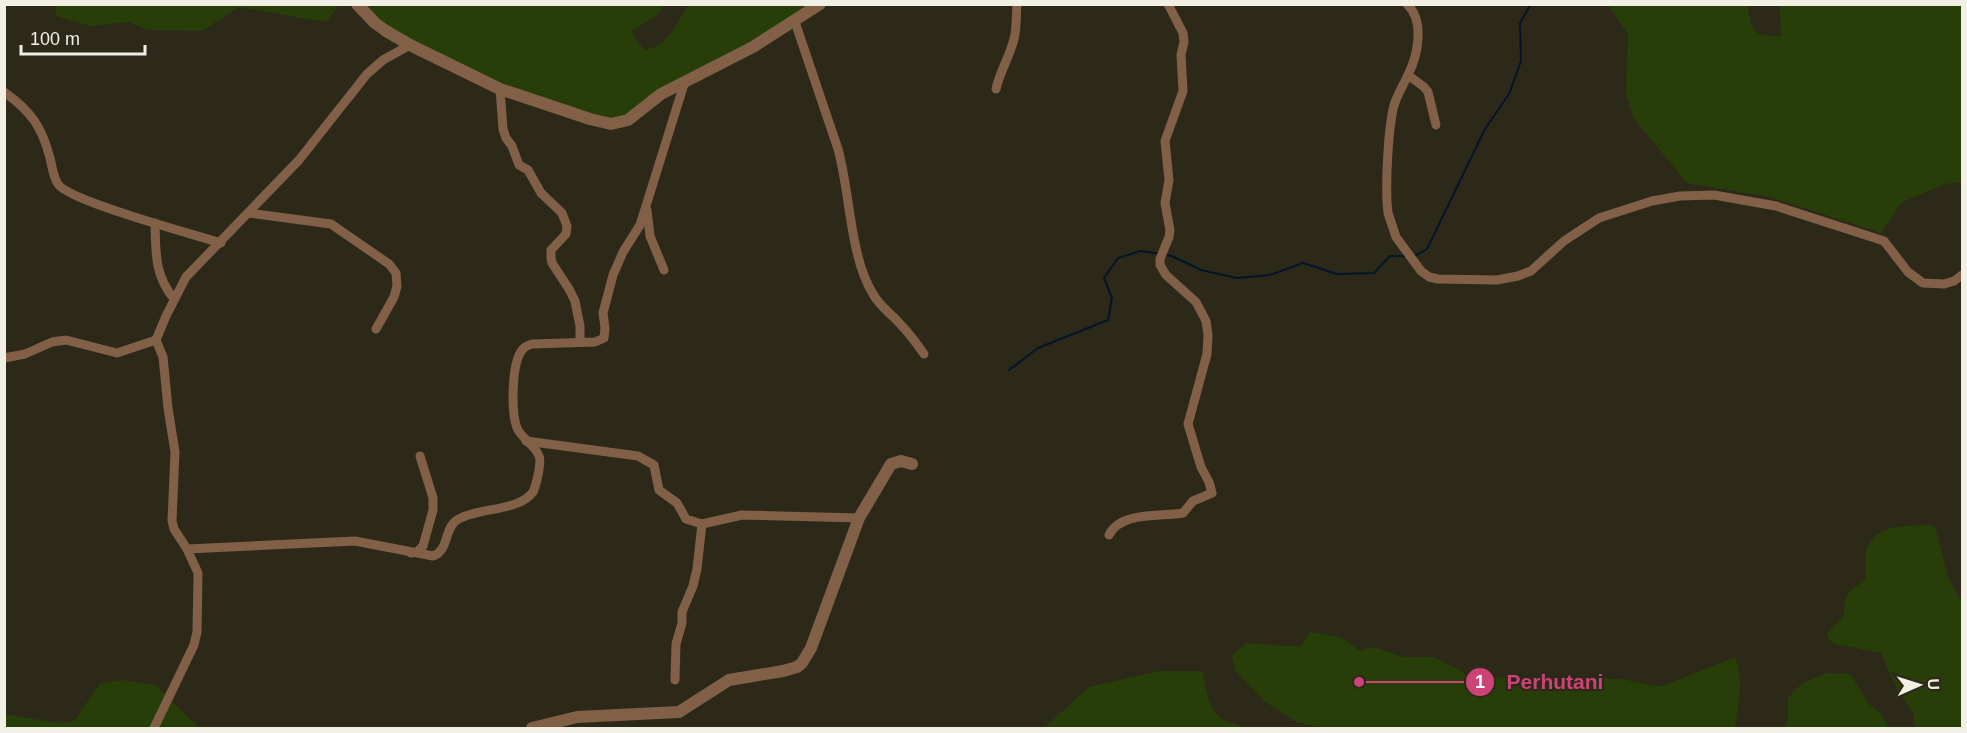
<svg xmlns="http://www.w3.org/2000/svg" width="1967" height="733" font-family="Arial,sans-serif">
<rect width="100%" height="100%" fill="#2d2919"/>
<g fill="#283e09">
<path d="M56,4h283v1l-13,17 -87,-15 -37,24 -55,-1 -18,-8 -38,4 -35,-10z"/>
<path d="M363,5h301l-7,10 -25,16 3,8 10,11c23,-4 32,-27 43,-45h125l-13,9 -185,106 -83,-24 -81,-36 -72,-38z"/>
<path d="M1608,5h139c6,27 4,31 34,31l-1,-31h182v177l-18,2 -43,19 -20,30 -111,-36 -83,-14 -53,-64 -8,-25 2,-60z"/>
<path d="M1931,525l5,5 12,47 11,21h3v130h-47l-2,-15 -17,-26 -15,-34 -45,-9 -7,-4 -2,-7 17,-18 1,-15 4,-7 17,-15c0,-8 -1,-16 0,-24 4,-31 42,-28 65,-29z"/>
<path d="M1310,632l31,5 19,14 13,-4 30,10h30l28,14 15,14 24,-8 62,1 59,1 39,8 75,-30c9,21 3,49 0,71h-411l-27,-6 -33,-21 -28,-29 -4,-16 14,-13 54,4z"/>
<path d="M1159,671h43c4,15 6,39 20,48 7,5 15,4 22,9h-200l45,-41z"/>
<path d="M1827,673l23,1 19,30 12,10 8,14h-104l3,-12v-17l4,-6 12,-11z"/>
<path d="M121,680l34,5 44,43h-194l-1,-14 53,9 17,-2 26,-37z"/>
</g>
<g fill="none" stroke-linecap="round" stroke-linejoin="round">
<g stroke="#03152b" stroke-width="2">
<path d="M1166,255l6,1 29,14 36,8 33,-3 33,-12 34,11 37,-1 16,-17h16"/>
<path d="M1415,256l12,-7 58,-120 24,-35 12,-33 -1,-38 11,-19"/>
<path d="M1009,370l29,-22 70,-28 4,-22 -8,-20 14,-20 23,-7 19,3"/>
</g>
<g stroke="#826048" stroke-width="9">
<path d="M1407,4c18,17 11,51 1,71 -5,11 -12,21 -15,34 -5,25 -7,67 -6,93l1,11 8,24 25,34 8,6 9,2 59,1 21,-4 13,-5 33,-30 35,-23 53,-17 28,-5 34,-1 62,11 108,35 24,31 15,11 21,1 10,-3 8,-6"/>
<path d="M795,22l43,127c12,42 12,109 35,145 7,13 19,20 28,31 9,9 16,19 23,29"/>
<path d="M1408,75l16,12 4,5 8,33"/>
<path d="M500,89l3,40 3,9 6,8 7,19 9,5 13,23 21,20 5,13 -1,8 -15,16v8l1,5 17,26 6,12 5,25v16"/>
<path d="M996,89c4,-18 14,-33 18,-50 3,-12 2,-23 3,-35"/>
<path d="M4,92c27,19 38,35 46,66 2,8 3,19 8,26 10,17 138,51 163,59"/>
<path d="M647,210l3,26 14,34"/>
<path d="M249,213l82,11 58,40 7,9 1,13 -3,11 -18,32"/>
<path d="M155,223c1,30 -1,51 19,76"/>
<path d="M4,358l21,-4 27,-12 14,-2 51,13 39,-13"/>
<path d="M526,441l112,15 16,9 5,25 18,13 9,16 16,5 40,-9 117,3"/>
<path d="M1109,535c12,-24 51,-18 74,-22l10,-12 19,-8 -3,-11 -8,-15 -13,-43 19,-70 1,-19 -2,-14 -10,-19 -30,-27 -6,-10v-6l9,-22 1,-7 -5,-27 4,-23 -4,-39 18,-50 -2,-36 3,-13 -1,-9 -15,-29"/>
<path d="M187,549l168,-8 78,15c16,-5 11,-28 24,-36 21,-13 61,-8 76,-28 3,-6 9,-30 6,-36 -4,-11 -17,-17 -22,-28 -6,-16 -6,-69 7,-80 2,-2 5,-3 8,-4l63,-2 9,-4 1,-10 -2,-15 10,-38 10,-23 17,-27 45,-144"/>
<path d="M411,553l6,-1 6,-6 10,-36v-12l-13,-42"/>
<path d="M675,680l1,-36 6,-21v-11l11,-26 4,-17 5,-45"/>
<path d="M154,728l40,-83 3,-13 1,-59 -11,-24 -13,-20 -2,-8 3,-69 -7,-44 -5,-51 -7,-17 10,-24 20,-39 113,-117 68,-86 16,-14 27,-15"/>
</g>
<g stroke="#826048" stroke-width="12">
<path d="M357,4l18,19 11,8 24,14 90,44 90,30 21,5 17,-4 33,-26 92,-47 67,-43"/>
<path d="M532,728l45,-11 102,-5 50,-32 54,-9 14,-4 5,-4 9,-15 48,-130 32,-54 10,-3 11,3"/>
</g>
</g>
<path fill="none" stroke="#cc4377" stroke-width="2" d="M1359 682L1480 682"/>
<g fill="#cc4377" stroke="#2d2919" stroke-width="2">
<circle cx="1359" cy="682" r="6"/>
<circle cx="1480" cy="682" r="15"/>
</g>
<g font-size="18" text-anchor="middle" font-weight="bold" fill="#fff">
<text x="1480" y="688">1</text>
</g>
<g font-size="21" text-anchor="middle" font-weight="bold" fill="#cc4377" stroke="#2d2919" stroke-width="4.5" stroke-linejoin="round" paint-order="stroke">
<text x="1555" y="689">Perhutani</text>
</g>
<rect width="1967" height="733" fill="none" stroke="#f2f0e5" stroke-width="12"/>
<g transform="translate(1919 685) rotate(87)" stroke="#2d2919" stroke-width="4.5" paint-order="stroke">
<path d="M0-4.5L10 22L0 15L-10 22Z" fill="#f2f0e5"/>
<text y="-9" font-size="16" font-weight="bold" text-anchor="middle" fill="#f2f0e5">U</text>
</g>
<path d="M21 45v9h124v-9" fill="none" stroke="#f2f0e5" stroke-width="3"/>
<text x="30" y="45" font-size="18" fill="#f2f0e5" stroke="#2d2919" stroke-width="4.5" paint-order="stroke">100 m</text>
</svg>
